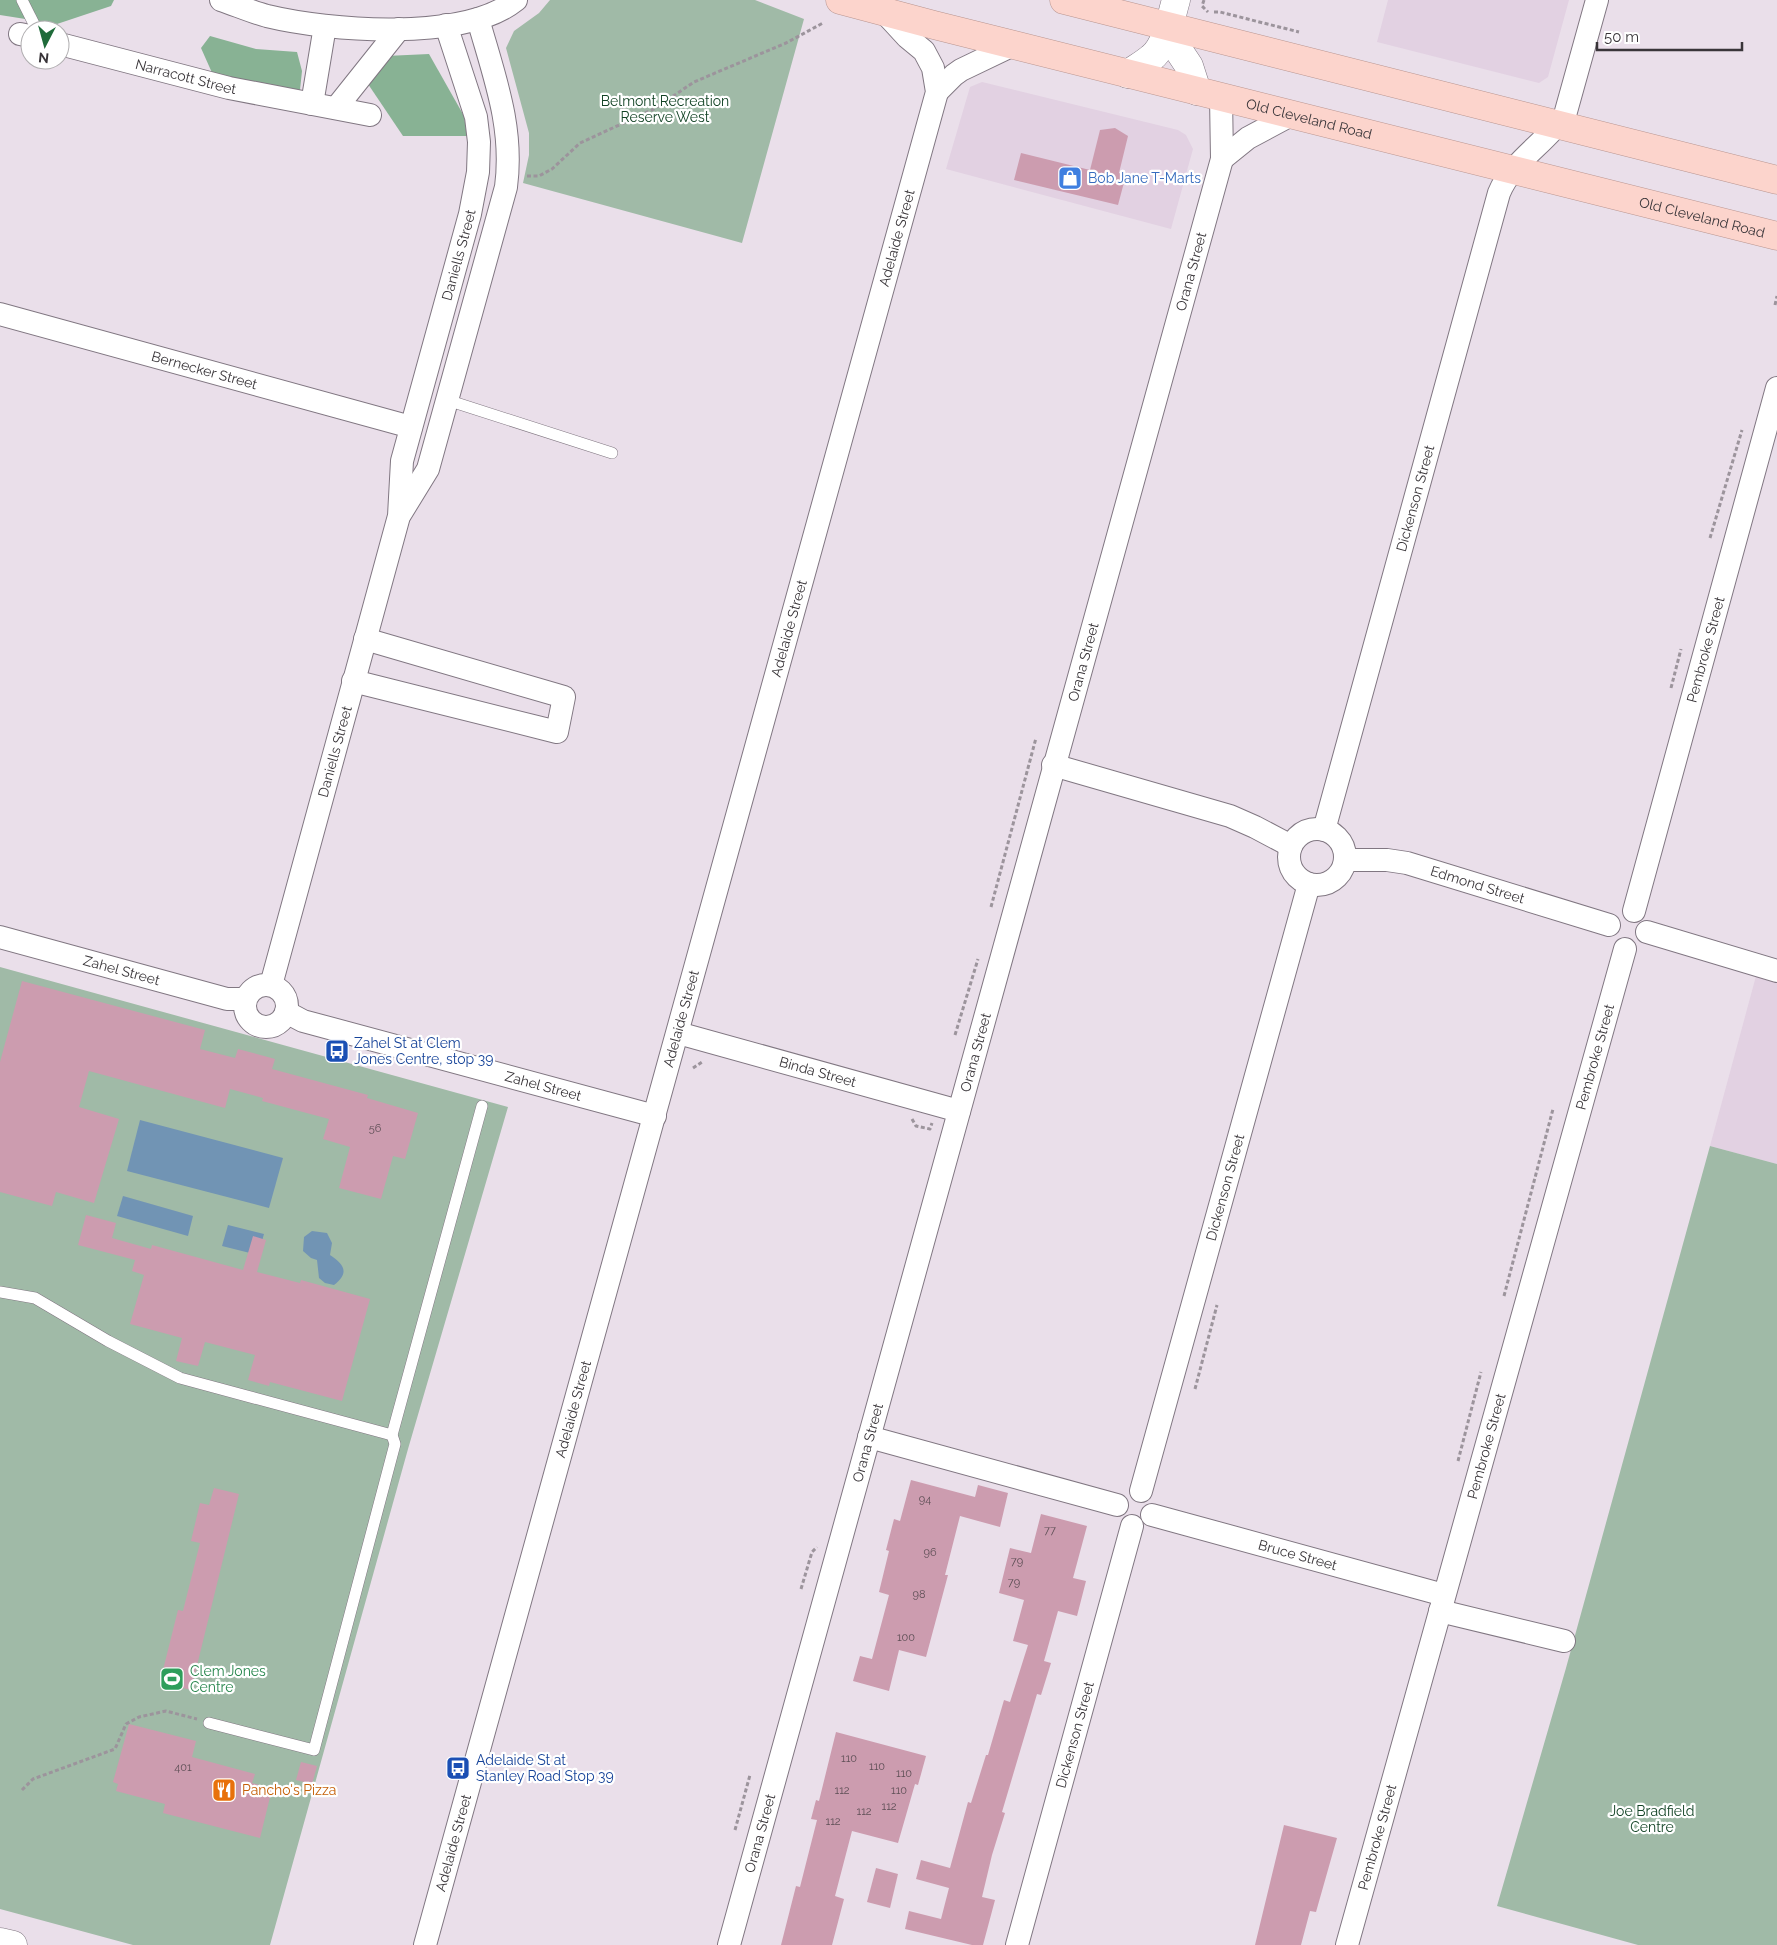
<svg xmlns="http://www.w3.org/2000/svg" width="1777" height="1945" font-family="Raleway,sans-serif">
<rect width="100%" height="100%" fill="#eadfea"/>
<g fill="#e2d1e2">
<path d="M1388,0h181l-21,77 -9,6 -162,-41z"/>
<path d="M982,82l196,48 8,5 7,14 -22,80 -225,-60 24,-82z"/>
<path d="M1756,976l21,5v183l-67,-18z"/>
</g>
<g fill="#a0baa7">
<path d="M550,0h205l49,19 -62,224 -219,-60 6,-28v-22l-23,-85 8,-17 25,-18z"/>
<path d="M0,967l508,140 -100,342 -138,496h-137l-133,-36z"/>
<path d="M1710,1146l67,18v781h-139l-141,-39 69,-238z"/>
</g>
<g fill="#88b294">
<path d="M0,0h114l-3,6 -54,18 -57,-9z"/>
<path d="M210,36l46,13 41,3 5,19 -2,19 -87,-15 -12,-27z"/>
<path d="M429,54l35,62 3,20h-64l-35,-52 18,-28z"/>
</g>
<g fill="#7194b4">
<path d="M140,1120l143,38 -14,50 -142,-37z"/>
<path d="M123,1196l70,20 -5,20 -71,-20z"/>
<path d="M228,1225l36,9 -6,21 -36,-9z"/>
<path d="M312,1231l15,2 5,10 -2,12c14,9 20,18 4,30l-9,-2 -6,-5 -2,-18 -6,-2 -8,-7 1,-14z"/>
</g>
<g fill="#cc9caf">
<path d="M1115,128l13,8 -9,37 7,2 -8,30 -104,-25 7,-27 69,17 10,-40z"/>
<path d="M22,981l183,49 -5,19 35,9 3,-9 37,10 -3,10 96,26 -1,3 51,15 -13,46 -12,-3 -12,43 -42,-11 11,-41 -27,-8 6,-20 -67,-18 1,-3 -33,-9 -5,19 -136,-37 -10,36 40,12 -25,84 -38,-11 -4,14 -52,-14v-130z"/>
<path d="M86,1215l30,8 -4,15 39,11 1,-4 91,25 10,-34 13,4 -9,32 43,11 1,-3 69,19 -28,102 -72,-19 -1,4 -21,-6 7,-25 -50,-13 -7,24 -22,-5 6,-23 -52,-14 14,-49 -12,-4 3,-11 -57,-15z"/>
<path d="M911,1480l64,17 3,-12 30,8 -8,34 -40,-11 -15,59h3l-22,82 -27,-7 -10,41 -36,-10 7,-25 12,3 17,-64 -10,-3 10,-41 -3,-1 8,-31 6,2z"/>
<path d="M214,1488l25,6 -48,196 -31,-8 18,-72 5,1 17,-68 -9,-2 9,-38 9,2z"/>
<path d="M1041,1514l46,12 -14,52 13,3 -9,35 -19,-5 -14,50 7,2 -10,32 -4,-1 -35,118 3,1 -13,42 -10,42 13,3 -12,45h-11l-67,-16 4,-18 32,8 8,-31 -33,-9 5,-19 29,8 18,-66 3,1 15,-48h2l16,-55 6,2 18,-57 -15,-4 11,-41 -25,-7 11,-45 21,5z"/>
<path d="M129,1724l67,17 -4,16 63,17 -3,9 20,6 -12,49 -97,-25 2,-9 -49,-13 2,-7 -5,-2z"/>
<path d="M836,1732l90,24 -8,29 -3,-1 -17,59 -46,-12 -17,65 9,3 -12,46h-51l15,-59 4,1 17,-67 -6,-1 5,-19 3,1z"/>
<path d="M301,1762l16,4 -5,18 -16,-4z"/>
<path d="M1284,1825l53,13 -21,74 -6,-1 -9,34h-46z"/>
<path d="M876,1868l22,6 -8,34 -23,-6z"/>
</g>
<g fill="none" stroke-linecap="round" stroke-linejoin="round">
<g stroke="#817782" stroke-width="12">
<g id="service">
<path d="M22,0l15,30"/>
<path d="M447,400l165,53"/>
<path d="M0,1292l35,6 73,43 72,37 212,57"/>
<path d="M209,1723l105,27 81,-306 -3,-9 90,-329"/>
</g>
</g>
<g stroke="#817782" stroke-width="24">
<g id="minor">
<path d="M221,0c15,5 31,12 46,16 62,15 197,26 249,-16"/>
<path d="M20,34l10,2"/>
<path id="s1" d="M60,44l169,44 141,27"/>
<path d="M937,92l17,-17 7,-5 52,-25"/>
<path d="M312,104l13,-78"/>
<path d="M336,108l63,-79"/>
<path d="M1222,159l26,-21 43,-23"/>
<path id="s2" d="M0,314l411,113"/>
<path d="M401,513l27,-44 78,-282c8,-60 -12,-111 -28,-168"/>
<path d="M353,681l204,51 7,-35 -199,-58"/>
<path d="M1053,765l177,51 25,11 36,19"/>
<circle cx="1317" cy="857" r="28"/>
<path id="s3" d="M1324,830l175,-637c13,-32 47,-50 66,-78l32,-115"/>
<path id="s4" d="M1345,860h42l20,3 202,62"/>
<path id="s5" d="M1634,911l143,-523"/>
<path d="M1647,932l130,39"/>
<path id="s6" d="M0,937l227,62h18"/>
<circle cx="266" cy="1006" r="21"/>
<path id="s7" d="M271,985l128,-469 3,-55 68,-247 8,-42 1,-30 -3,-25 -30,-92"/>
<path id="s8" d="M286,1012l17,9 352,95"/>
<path id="s9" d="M678,1033l281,78"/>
<path d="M869,1437l248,68"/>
<path id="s10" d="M1141,1491l168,-607"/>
<path id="s11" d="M1152,1515l292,80"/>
<path d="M1440,1611l124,30"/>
<path id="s12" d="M425,1945l512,-1853 -4,-24 -9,-17 -17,-14 -23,-25"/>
<path id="s13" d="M729,1945l493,-1786 -1,-62"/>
<path id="s14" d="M1017,1945l115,-419"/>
<path id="s15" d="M1347,1945l278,-996"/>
</g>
</g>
<g stroke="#817782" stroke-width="29">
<g id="tertiary">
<path d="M1169,27l8,21 12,18 8,25"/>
<path d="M1128,74c7,-5 16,-10 23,-16 15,-11 20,-41 25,-58"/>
</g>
</g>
<g stroke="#817782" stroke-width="29">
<path id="secondary" d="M0,1942l13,3"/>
</g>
<g stroke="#b89590" stroke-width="29">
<g id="trunk">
<path id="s16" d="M840,0l94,25 843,211"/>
<path d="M1064,0l713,180"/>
</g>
</g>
<g stroke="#9c949c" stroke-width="3" stroke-dasharray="4 2.5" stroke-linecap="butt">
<path d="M1204,0l-2,6 6,6"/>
<path d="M1214,12h6l79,20"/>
<path d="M622,108l7,12"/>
<path d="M527,176h12l13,-7 28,-26 74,-34 40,-27 92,-39 37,-20"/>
<path d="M1775,305l2,-9"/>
<path d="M1710,538l32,-108"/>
<path d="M1671,688l10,-39"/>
<path d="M991,907l45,-169"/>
<path d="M955,1035l23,-76"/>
<path d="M693,1068l9,-6"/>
<path d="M912,1119l4,7 14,3 2,-6"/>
<path d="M1504,1296l49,-187"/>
<path d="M1195,1389l22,-84"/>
<path d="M1458,1461l23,-89"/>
<path d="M801,1589l11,-37 5,-5"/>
<path d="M22,1790l11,-11 82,-30 11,-25 13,-7 27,-6 31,8"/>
<path d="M735,1830l15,-55"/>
</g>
<use href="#service" stroke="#fff" stroke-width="11"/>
<use href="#minor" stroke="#fff" stroke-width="22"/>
<use href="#tertiary" stroke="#fff" stroke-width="28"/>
<use href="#secondary" stroke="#fff" stroke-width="28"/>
<use href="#trunk" stroke="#fcd4cc" stroke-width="28"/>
</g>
<defs>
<g id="shop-square" transform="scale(1.25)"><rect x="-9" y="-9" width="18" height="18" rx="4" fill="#3f7fe0" stroke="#fff"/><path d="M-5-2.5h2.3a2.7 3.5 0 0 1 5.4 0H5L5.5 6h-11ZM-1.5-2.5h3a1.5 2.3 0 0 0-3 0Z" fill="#fff"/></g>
<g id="bus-square" transform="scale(1.25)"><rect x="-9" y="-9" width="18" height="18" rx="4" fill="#1a4fb4" stroke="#fff"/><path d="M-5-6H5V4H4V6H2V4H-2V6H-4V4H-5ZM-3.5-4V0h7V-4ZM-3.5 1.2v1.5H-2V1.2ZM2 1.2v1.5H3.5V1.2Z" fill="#fff"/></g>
<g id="stadium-square" transform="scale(1.25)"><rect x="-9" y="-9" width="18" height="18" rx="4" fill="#2e9e5b" stroke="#fff"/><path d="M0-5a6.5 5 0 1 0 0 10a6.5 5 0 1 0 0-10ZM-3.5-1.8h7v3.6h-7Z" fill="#fff"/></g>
<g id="restaurant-square" transform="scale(1.25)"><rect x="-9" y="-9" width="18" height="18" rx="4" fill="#e8710a" stroke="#fff"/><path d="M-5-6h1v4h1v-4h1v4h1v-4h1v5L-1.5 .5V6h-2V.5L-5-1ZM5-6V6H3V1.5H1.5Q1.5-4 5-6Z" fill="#fff"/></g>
</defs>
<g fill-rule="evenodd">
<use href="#shop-square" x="1070" y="178"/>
<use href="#bus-square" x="337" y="1051"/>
<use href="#stadium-square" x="172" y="1679"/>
<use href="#bus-square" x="458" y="1768"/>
<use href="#restaurant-square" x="224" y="1790"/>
</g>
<g text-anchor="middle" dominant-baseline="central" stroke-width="4.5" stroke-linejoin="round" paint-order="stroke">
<g font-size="11" fill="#5e4f56">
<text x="375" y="1128">56</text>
<text x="925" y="1499">94</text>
<text x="1050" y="1530">77</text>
<text x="930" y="1552">96</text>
<text x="1017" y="1561">79</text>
<text x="1014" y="1582">79</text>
<text x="919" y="1594">98</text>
<text x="906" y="1637">100</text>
<text x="849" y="1758">110</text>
<text x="877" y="1766">110</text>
<text x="183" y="1767">401</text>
<text x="904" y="1773">110</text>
<text x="842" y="1790">112</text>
<text x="899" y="1790">110</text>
<text x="889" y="1806">112</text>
<text x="864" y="1811">112</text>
<text x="833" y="1821">112</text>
</g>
<g font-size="14" fill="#393539" stroke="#fff">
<text stroke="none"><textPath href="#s1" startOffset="130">Narracott Street</textPath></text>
<text stroke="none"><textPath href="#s16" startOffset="484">Old Cleveland Road</textPath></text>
<text stroke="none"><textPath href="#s16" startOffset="889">Old Cleveland Road</textPath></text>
<text stroke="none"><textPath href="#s12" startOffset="1771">Adelaide Street</textPath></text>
<text stroke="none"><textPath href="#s7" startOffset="755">Daniells Street</textPath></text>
<text stroke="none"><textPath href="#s13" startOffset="1736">Orana Street</textPath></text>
<text stroke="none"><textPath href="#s2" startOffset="212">Bernecker Street</textPath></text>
<text stroke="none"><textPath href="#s3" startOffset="344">Dickenson Street</textPath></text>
<text stroke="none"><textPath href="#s12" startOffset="1366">Adelaide Street</textPath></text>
<text stroke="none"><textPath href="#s5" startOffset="271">Pembroke Street</textPath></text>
<text stroke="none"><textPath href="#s13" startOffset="1331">Orana Street</textPath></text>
<text stroke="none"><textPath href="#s7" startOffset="242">Daniells Street</textPath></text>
<text stroke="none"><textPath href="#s4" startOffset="136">Edmond Street</textPath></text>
<text stroke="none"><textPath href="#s6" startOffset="126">Zahel Street</textPath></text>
<text stroke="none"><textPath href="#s12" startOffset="961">Adelaide Street</textPath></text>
<text stroke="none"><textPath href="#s13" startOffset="926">Orana Street</textPath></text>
<text stroke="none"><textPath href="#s15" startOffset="922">Pembroke Street</textPath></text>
<text stroke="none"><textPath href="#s9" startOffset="145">Binda Street</textPath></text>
<text stroke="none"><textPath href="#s8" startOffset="268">Zahel Street</textPath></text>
<text stroke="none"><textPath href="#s10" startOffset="315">Dickenson Street</textPath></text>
<text stroke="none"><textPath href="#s12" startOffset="556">Adelaide Street</textPath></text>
<text stroke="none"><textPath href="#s13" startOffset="521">Orana Street</textPath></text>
<text stroke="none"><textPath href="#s15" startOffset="518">Pembroke Street</textPath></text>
<text stroke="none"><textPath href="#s11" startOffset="151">Bruce Street</textPath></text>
<text stroke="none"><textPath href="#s14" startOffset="218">Dickenson Street</textPath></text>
<text stroke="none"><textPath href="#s13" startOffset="116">Orana Street</textPath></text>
<text stroke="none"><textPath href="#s15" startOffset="112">Pembroke Street</textPath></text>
<text stroke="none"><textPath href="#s12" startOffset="106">Adelaide Street</textPath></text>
</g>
<g font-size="14" fill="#124325" stroke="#fff">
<text x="665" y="101">Belmont Recreation<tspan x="665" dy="16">Reserve West</tspan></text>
<text x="1652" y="1811">Joe Bradfield<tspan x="1652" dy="16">Centre</tspan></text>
</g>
<g font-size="14" fill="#366cbe" stroke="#fff" text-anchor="start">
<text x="1088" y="178">Bob Jane T-Marts</text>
</g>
<g font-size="14" fill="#164399" stroke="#fff" text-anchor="start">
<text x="354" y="1043">Zahel St at Clem<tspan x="354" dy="16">Jones Centre, stop 39</tspan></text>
<text x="476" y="1760">Adelaide St at<tspan x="476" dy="16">Stanley Road Stop 39</tspan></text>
</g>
<g font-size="14" fill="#27864d" stroke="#fff" text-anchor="start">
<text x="190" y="1671">Clem Jones<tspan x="190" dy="16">Centre</tspan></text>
</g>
<g font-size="14" fill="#c56008" stroke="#fff" text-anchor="start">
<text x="242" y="1790">Pancho's Pizza</text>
</g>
</g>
<g transform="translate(45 45) rotate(186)"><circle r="24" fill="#ffffff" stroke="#b0aeb0"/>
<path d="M0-4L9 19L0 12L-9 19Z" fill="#1f6b3a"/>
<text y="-8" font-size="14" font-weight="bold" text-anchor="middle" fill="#393539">N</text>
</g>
<path d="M1597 42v8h145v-8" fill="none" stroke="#393539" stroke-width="2.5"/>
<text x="1604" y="42" font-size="15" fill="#393539" stroke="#ffffff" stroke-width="4" paint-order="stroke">50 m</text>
</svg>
